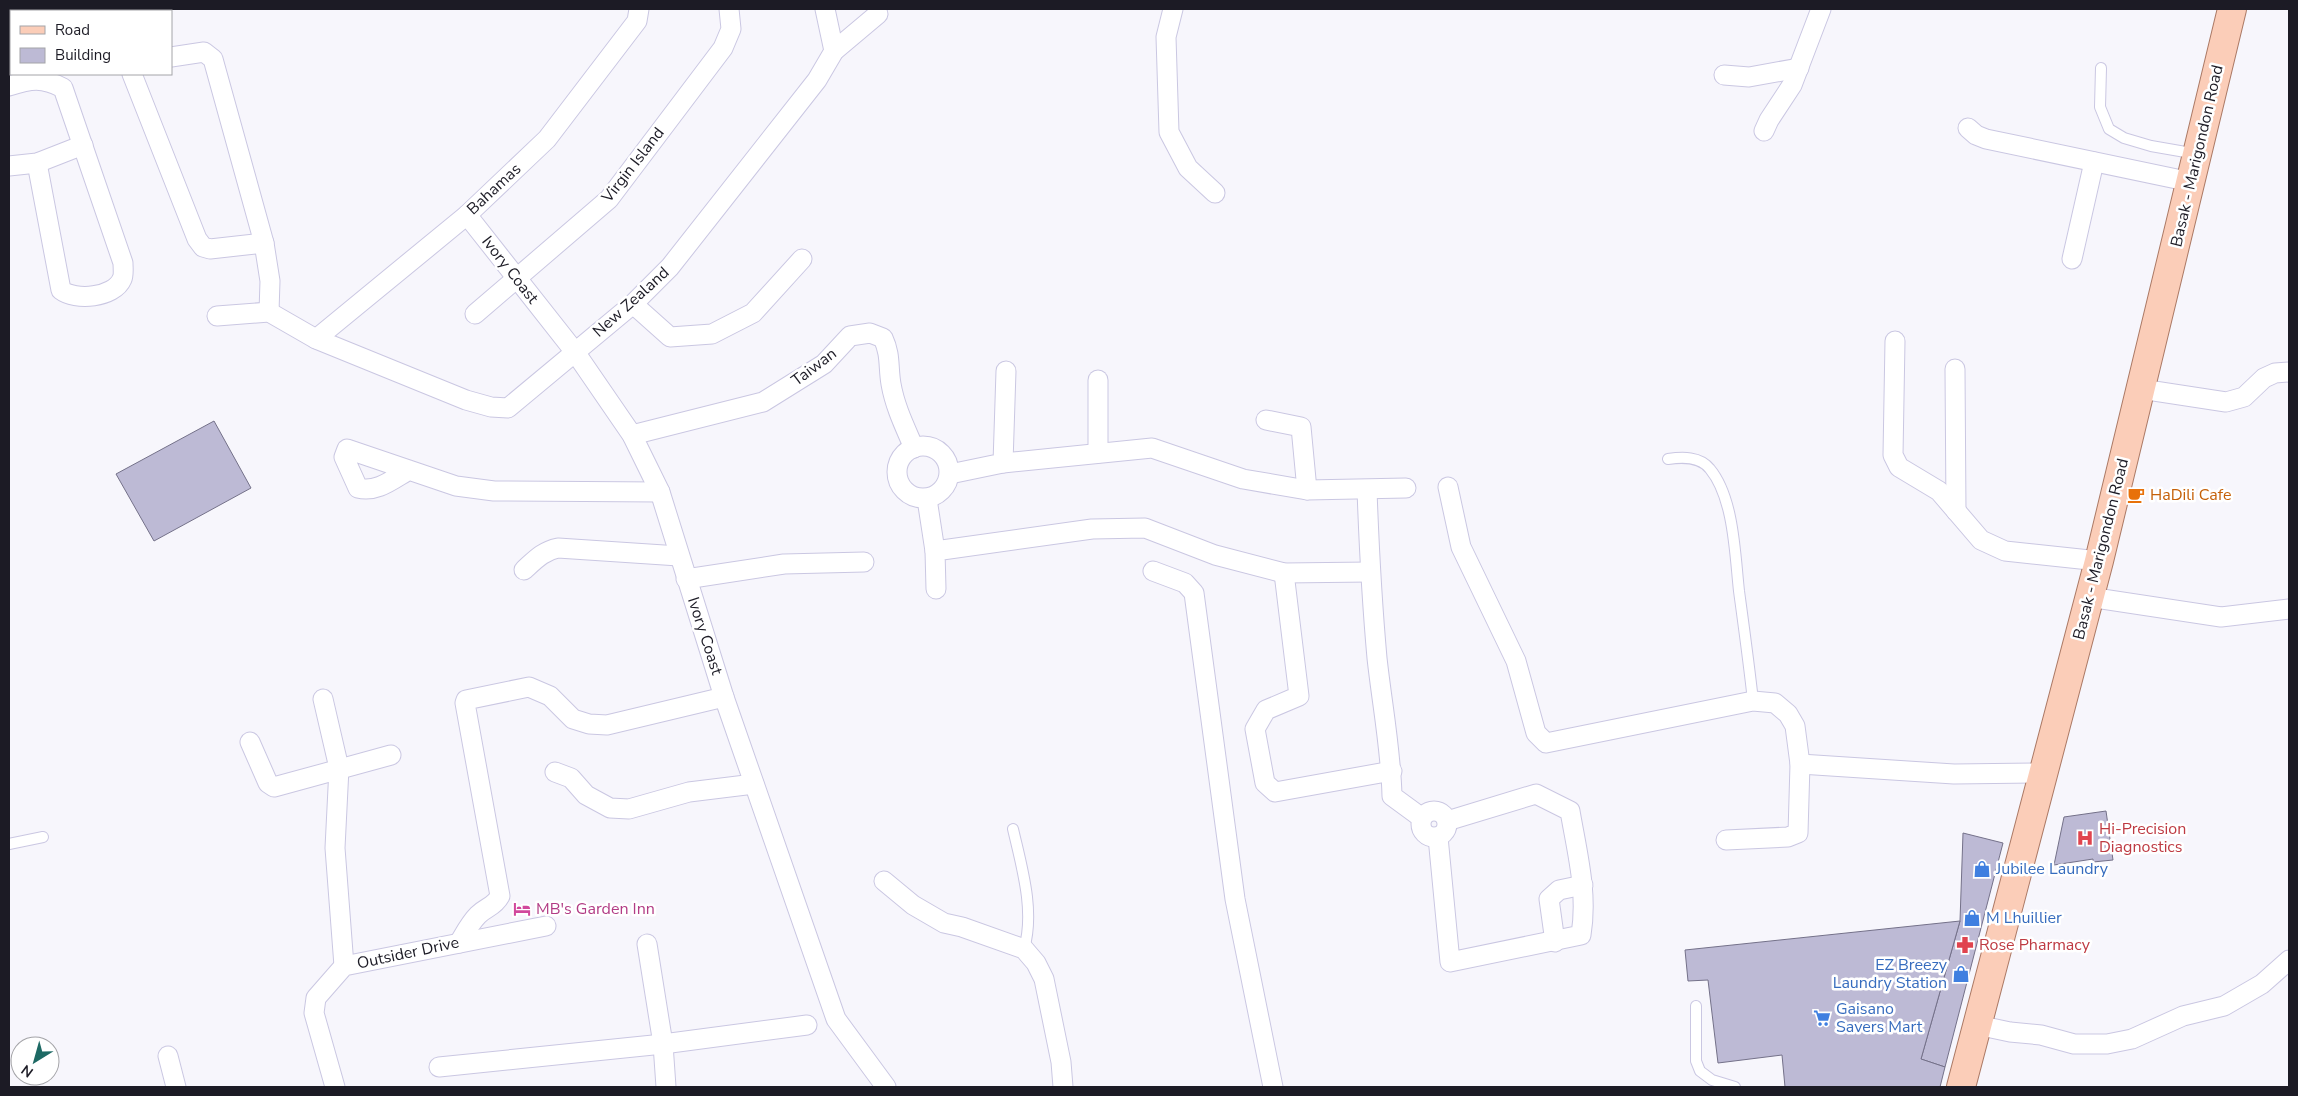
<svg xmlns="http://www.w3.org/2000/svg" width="2298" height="1096" font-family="'Nunito Sans',sans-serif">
<rect width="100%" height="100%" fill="#f7f6fc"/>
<g fill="#bdbad5" stroke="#747189">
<path d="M214,421l37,67 -97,53 -38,-67z"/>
<path d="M2106,811l7,49 -20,2v-3l-39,6 10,-48z"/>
<path d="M1963,833l40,10 -58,224 -24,-8 39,-138z"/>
<path d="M1960,921l-39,138 24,8 -5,20h-155l-3,-32 -64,8 -10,-83 -20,1 -3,-31z"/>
</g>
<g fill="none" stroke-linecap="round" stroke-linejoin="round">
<g stroke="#cac7e2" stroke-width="12">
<g id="service">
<path d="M2101,68l-1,39 9,22 15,9 27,8 46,8"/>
<path d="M1668,459c14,-2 32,-3 42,10 24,29 25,86 29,122 5,37 10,73 14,110"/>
<path d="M1013,829c9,39 22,82 11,120"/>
<path d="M9,844l34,-7"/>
<path d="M1696,1006v55l4,10 12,9 23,7"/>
</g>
</g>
<g stroke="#cac7e2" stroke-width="21">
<g id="minor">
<path d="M825,9l9,42"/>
<path d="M1173,9l-7,28 3,95 19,36 27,25"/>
<path d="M171,57l33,-5 9,7 51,184 6,38 -1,31"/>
<path d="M132,74l65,165 6,8 7,2 54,-6"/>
<path d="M1724,75l25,2 50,-9"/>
<path d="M9,86c22,-7 33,-9 54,2l60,175c0,5 1,12 -1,16 -8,19 -47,22 -61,11l-24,-127"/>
<path d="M1968,128l8,7 10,4 205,43"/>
<path d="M1764,131l5,-11 23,-35 29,-76"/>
<path d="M9,166l28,-3 46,-18"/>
<path d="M467,215l108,137 57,83 28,57 64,205 112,322 50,68"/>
<path d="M2072,259l22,-97"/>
<path d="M633,304l37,33 42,-3 41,-21 49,-54"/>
<path d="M475,314l134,-115 114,-151 8,-19 -2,-20"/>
<path d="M217,316l52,-4 47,27 150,61 25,7 17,1 125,-104 37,-37 147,-187 17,-29 44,-37"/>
<path d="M316,339l151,-124 80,-76 90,-118 2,-12"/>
<path d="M1895,341l-2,114 6,12 40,24 42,49 24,11 94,10"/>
<path d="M1955,369l1,142"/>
<path d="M1098,380v73"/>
<path d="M2141,389l85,13 18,-5 20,-19 11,-5 14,-1"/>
<path d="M1266,420l35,7 6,63"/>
<path d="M632,435l131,-33 61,-38 26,-28 20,-3 13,5c8,17 5,29 8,46 4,23 14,43 23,64"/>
<circle cx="923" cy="472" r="26"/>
<path d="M1003,463l149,-15 91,31 64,11 99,-2"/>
<path d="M409,470c-16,9 -32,23 -51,18l-14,-31 3,-8 109,37 38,5 166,1"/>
<path d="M950,474l53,-11 3,-92"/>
<path d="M1448,487l13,60 55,114 20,72 10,10 207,-42 22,2 13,11 7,12 5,38 -2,69 -10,4 -62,3"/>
<path d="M1367,490c2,56 5,112 10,168 5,46 14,92 15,138l30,22"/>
<path d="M927,499l8,52"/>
<path d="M524,570c11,-10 19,-19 34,-22l121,8"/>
<path d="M1153,571l32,12 9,10 41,306 38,188"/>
<path d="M1284,573l15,123 -33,14 -11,19 10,54 10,9 117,-21"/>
<path d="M686,579l98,-15 80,-2"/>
<path d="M936,589l-1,-38 157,-22 53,-1 70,27 69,18 86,-1"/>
<path d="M2089,597l132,20 68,-8"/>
<path d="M323,699l16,69 -4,80 9,118"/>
<path d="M250,742l18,41 6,4 117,-32"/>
<path d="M1800,764l154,10 89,-1"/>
<path d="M555,772l16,6 15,17 24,13 19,1 60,-17 65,-8"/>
<circle cx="1434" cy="824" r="13"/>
<path d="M1438,837l12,125 131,-27c7,-42 -4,-83 -11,-124l-34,-17 -89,27"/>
<path d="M884,881l29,24 31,18 18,4 62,22 12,14 8,16 17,83 2,25"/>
<path d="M1555,942l-6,-43 10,-9 24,-5"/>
<path d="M459,943c6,-10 11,-20 19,-28 8,-8 16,-8 22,-19l-35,-193 1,-3 63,-13 21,9 23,23 16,5 18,1 117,-28"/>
<path d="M647,944l16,100 3,43"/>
<path d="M1977,1025l33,7 31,3 33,9h33l25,-5 51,-23 41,-10 38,-22 27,-24"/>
<path d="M168,1056l8,31"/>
<path d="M439,1067l224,-23 144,-19"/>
<path d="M335,1087l-21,-74 2,-15 28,-32 202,-40"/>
</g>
</g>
<g stroke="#ab7965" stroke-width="30">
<path id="primary" d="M1961,1087l138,-526 133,-552"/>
</g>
<use href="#service" stroke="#fff" stroke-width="10"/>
<use href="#minor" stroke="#fff" stroke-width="19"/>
<use href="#primary" stroke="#fbcdb8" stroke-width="28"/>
</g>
<defs>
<g id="cafe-bare" transform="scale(1.35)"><path d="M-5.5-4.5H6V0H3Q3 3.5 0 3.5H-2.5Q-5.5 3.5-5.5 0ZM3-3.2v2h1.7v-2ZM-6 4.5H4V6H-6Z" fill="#e8710a" stroke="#fff" stroke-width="2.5" paint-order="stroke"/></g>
<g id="hospital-bare" transform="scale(1.35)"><path d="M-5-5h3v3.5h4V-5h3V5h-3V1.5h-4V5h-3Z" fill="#e0444e" stroke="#fff" stroke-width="2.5" paint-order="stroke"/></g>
<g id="shop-bare" transform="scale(1.35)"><path d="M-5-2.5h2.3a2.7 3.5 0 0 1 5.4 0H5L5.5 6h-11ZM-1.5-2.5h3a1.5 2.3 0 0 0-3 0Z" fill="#3f7fe0" stroke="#fff" stroke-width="2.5" paint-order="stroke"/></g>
<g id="hotel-bare" transform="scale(1.35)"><path d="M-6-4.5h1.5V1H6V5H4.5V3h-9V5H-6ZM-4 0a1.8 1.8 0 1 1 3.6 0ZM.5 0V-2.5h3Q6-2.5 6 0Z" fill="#d1479c" stroke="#fff" stroke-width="2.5" paint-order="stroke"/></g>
<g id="pharmacy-bare" transform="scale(1.35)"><path d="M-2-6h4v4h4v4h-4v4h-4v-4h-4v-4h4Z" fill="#e0444e" stroke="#fff" stroke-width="2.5" paint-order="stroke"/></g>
<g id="supermarket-bare" transform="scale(1.35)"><path d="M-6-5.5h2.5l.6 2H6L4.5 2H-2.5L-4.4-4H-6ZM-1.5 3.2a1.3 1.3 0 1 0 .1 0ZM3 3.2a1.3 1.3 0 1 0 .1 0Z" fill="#3f7fe0" stroke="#fff" stroke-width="2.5" paint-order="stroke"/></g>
</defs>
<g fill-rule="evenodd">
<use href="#cafe-bare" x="2136" y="495"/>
<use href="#hospital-bare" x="2085" y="838"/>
<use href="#shop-bare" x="1982" y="869"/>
<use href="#hotel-bare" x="522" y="909"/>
<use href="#shop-bare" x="1972" y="918"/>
<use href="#pharmacy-bare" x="1965" y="945"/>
<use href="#shop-bare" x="1961" y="974"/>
<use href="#supermarket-bare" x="1822" y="1018"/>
</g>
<g text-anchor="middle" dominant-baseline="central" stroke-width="5" stroke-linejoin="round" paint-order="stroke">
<g font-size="16" fill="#1c1b25" stroke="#fff">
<text transform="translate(2197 156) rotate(-77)">Basak - Marigondon Road</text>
<text transform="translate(633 165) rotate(-52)">Virgin Island</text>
<text transform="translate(494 189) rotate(-43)">Bahamas</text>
<text transform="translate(510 270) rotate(52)">Ivory Coast</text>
<text transform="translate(631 302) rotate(-42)">New Zealand</text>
<text transform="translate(814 367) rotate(-37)">Taiwan</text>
<text transform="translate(2101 549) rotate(-76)">Basak - Marigondon Road</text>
<text transform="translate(705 636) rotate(72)">Ivory Coast</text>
<text transform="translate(408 953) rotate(-12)">Outsider Drive</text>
</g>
<g font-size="16" fill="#c56008" stroke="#fff" text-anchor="start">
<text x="2150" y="495">HaDili Cafe</text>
</g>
<g font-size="16" fill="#be3a42" stroke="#fff" text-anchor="start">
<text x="2099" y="829">Hi-Precision<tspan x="2099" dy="18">Diagnostics</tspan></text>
<text x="1979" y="945">Rose Pharmacy</text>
</g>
<g font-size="16" fill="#366cbe" stroke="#fff" text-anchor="start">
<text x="1996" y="869">Jubilee Laundry</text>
<text x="1986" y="918">M Lhuillier</text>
<text x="1947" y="965" text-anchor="end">EZ Breezy<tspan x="1947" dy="18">Laundry Station</tspan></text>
<text x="1836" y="1009">Gaisano<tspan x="1836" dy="18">Savers Mart</tspan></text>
</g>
<g font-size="16" fill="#b23c85" stroke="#fff" text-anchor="start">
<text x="536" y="909">MB's Garden Inn</text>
</g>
</g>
<rect width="2298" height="1096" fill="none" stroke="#1c1b25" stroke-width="20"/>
<rect x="10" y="10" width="162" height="65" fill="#ffffff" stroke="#a4a4a8"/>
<rect x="20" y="26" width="25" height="8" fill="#fbcdb8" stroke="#a4a4a8"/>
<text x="55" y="35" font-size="15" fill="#1c1b25">Road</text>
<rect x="20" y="48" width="25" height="15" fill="#bdbad5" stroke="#a4a4a8"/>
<text x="55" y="60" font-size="15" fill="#1c1b25">Building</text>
<g transform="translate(35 1061) rotate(217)"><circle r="24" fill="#ffffff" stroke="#a4a4a8"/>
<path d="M0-4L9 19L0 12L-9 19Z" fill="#1d6964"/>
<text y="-8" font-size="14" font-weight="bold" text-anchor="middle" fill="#1c1b25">N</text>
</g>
</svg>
